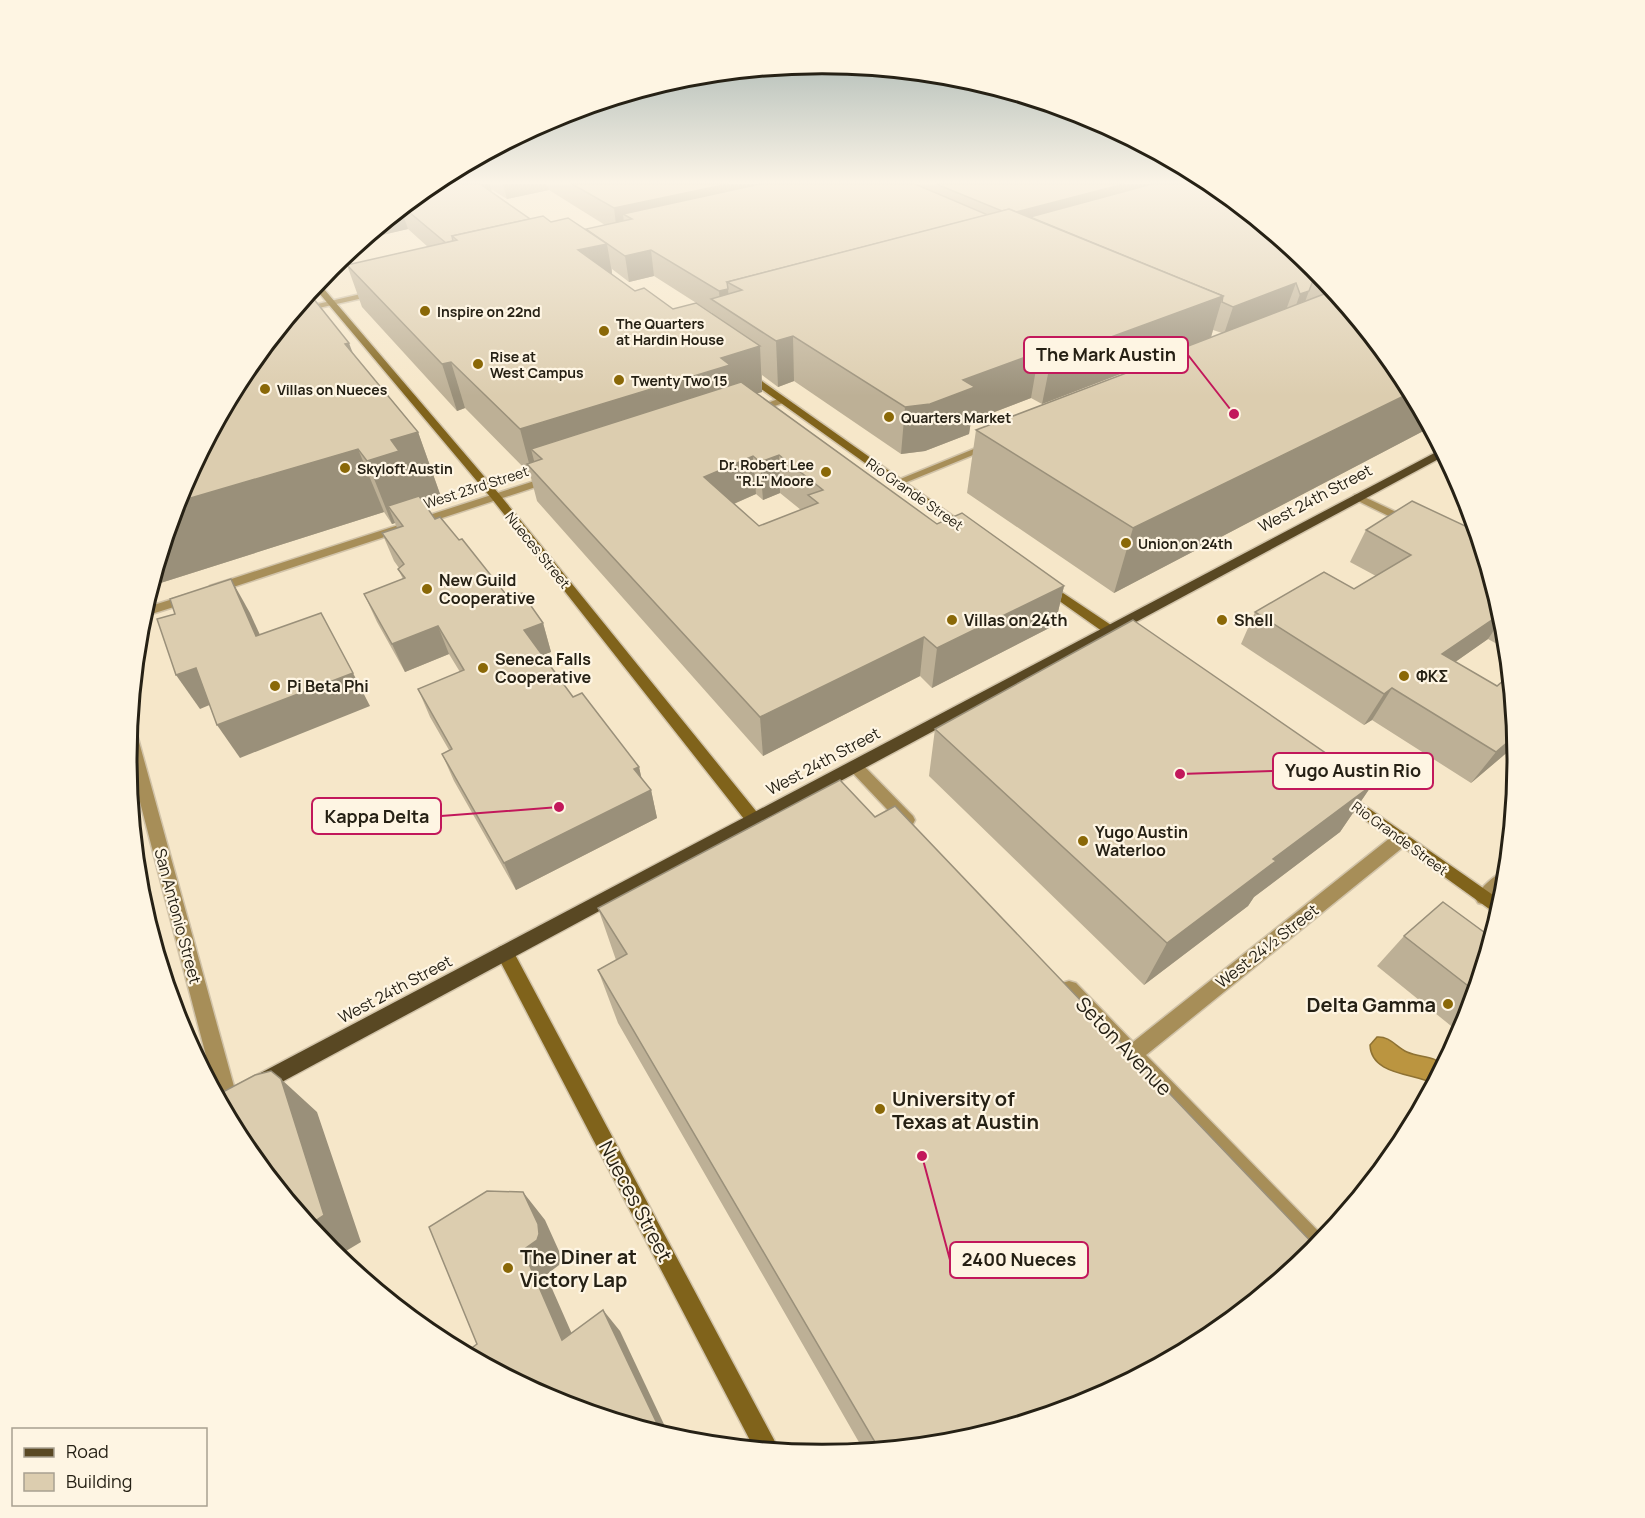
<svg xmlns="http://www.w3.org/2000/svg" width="1645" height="1518" font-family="Manrope,sans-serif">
<rect width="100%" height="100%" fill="#f6e7c9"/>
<path fill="#bb9540" stroke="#8e7233" stroke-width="1.5" d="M1377,1037c13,-1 19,10 30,15 14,6 27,3 37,14l-10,18c-18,-11 -63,-8 -64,-39z"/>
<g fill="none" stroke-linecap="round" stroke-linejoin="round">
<g stroke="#d1c3a9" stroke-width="3">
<g id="street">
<path d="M378,290l4,2 -1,2 -89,20 4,-5z"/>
<path d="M783,397l5,3 -2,2 -34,12 -5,-3z"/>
<path d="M986,444l9,2 -93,38 -9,-2z"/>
<path d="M550,476l5,3 -1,2 -336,111h-8l-2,-3 2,-3z"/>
<path d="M1358,494l55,26 2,2 -6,3 -4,-1 -51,-25v-4z"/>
<path d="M189,594l4,1v6l-51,16 2,-9z"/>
<path d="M130,726l6,5 102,370 -3,7 -7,3 -4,-2 -8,-15 -89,-342z"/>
<path d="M855,760l5,2 53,54 2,4 -2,4h-12l-51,-54 -3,-4z"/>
<path d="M1401,833l6,1 2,5 -2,5 -261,211 179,183 -15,17 -248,-260 -2,-6 2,-6 7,-2 7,2 57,59 262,-208z"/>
<path d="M1508,870l-2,19c-9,7 -16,18 -28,14l-3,-5c6,-11 21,-25 33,-28z"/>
</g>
</g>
<g stroke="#d1c3a9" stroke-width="3">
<g id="secondary">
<path d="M318,282l182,213 260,321 2,4 -2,4h-12l-256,-325 -178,-212z"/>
<path d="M743,372h6l221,156v4h-8l-219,-156z"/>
<path d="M1045,581l81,54 2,3 -2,3h-10l-75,-53 -2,-3z"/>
<path d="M1341,789l162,113 -4,14 -163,-117 -3,-4 3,-4z"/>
<path d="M505,945l6,2 269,504 -26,-3 -255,-489 -3,-6 3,-6z"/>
</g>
</g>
<g stroke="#d1c3a9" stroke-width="3">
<path id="primary" d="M1442,449l4,6 -1220,657 -9,-16z"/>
</g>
<use href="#street" fill="#a78e58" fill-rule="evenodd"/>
<use href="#secondary" fill="#80631b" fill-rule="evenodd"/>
<use href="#primary" fill="#594823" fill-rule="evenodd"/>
</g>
<g fill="#bdb096" fill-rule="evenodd">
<path d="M432,184h781l102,83 86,106 30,54 -317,166 -147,-100 9,-63 206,-78 1,-2 -141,54 -11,-6 -60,23 -2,13 -44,17 -24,3 -107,-73 -16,6 -16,-12v17l-5,1 180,131 127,62 -9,39 -123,63 -12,-12 -157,80 -226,-255 -7,-27 -65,-66 -8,3 -95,-104 -15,-42 81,-18 -20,-18 -43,10zM491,189l16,10 42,-9 56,35 -19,5 -35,-8 -21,-3 -38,-27zM612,269l17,13 25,-6 58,37v1l-39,-5 -38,-18 -23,-17zM1213,330l9,3 -11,5zM780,493l21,17 -42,16 -25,-22 22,-10 7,6z"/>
<path d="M353,353l65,79 22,62 -18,5 13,20 24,21 49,57 35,26 8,29 -9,3 31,42 66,70 2,10 10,13 6,28 -141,72 -62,-109 -12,-27 7,-4 -19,-33 -12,-28 42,-17 -11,-18 -44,18 -28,-50 -13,-28 39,-15 -5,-10 1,-1 -5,-7 -12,-28 15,-5 -2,-5 -3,1 -8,-12 -233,74z"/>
<path d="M1474,521l31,103 3,26 -20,-11 -33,23 42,24 13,-11 7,69 -46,39 -99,-63 -8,5 -123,-81 14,-32 99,-23 22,-13 -26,-14 16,-32 99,-4z"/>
<path d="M935,729l437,56 -32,47 -86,65 -6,9 -104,79 -215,-209z"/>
<path d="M598,908l360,534 -94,9 -246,-428 -20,-53 18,-10z"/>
<path d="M1404,936l88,2 -27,88 -4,8 -84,-68z"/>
</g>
<g fill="#9a907a">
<path d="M476,184h14l4,17z"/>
<path d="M503,184h44l2,6 -42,9z"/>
<path d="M728,184h106l-211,30 2,17 -8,2 -3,-25z"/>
<path d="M1124,184h82l-162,44 -35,-14z"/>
<path d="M401,209l7,20 -43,10z"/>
<path d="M607,244l7,41 -36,-35z"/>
<path d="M651,250l3,26 -25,6 -4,-26z"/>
<path d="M1296,283l-10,27 -62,24 9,-27z"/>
<path d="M728,289l2,22 -10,-6 -1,-14z"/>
<path d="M1309,291l-10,27 -9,4 10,-28z"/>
<path d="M1223,296l-13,44 -27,8v2l-141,54 9,-45z"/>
<path d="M793,336l1,45 -16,6 -2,-46z"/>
<path d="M349,343l22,58 -26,-57z"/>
<path d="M760,346l2,46 -220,67 -11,-10 7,27 -8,-9 -10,-38 201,-71z"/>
<path d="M1039,352l-8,46 -60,23 -2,13 -44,17 -24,3 4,-47 58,-27z"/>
<path d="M451,362l14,46 -8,3 -15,-47z"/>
<path d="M1412,392l19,35 -317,166 19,-65z"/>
<path d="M418,432l22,62 -22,7 -30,5 7,17 -3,1 -25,-63 24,-21z"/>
<path d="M358,449l26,63 -233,74 26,-84z"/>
<path d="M779,455l1,38 -17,7 -3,-38z"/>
<path d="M753,456l3,38 -48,21 -4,-38z"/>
<path d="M231,579l19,34 26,57 -20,-34z"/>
<path d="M1064,586l-9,39 -123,63 5,-40z"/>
<path d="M1502,613l1,4 -15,22 -67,47 21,-32z"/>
<path d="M543,623l8,29 -18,7 -9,-29z"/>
<path d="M438,626l11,28 -44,18 -13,-28z"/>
<path d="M924,637l-4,39 -157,80 -3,-39z"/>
<path d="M196,668l23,33 -19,8 -24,-34z"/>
<path d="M353,673l17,33 -130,52 -23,-33z"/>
<path d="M1392,688l-20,32 -8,5 20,-31z"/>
<path d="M1516,735l1,9 -46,39 25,-31z"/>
<path d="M639,767l6,26 6,-3 6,28 -141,72 -12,-27 130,-94z"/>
<path d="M1372,785l-32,47 -86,65 -6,9 -104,79 23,-42 106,-84z"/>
<path d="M281,1079l36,33 44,130 -15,9 3,16 -19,-16 -21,-26z"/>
<path d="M523,1192l22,28 14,31 1,9 -1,5 -13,10 37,84 -21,-19 -39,-90z"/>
<path d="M603,1310l17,21 50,106 -8,-3z"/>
</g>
<g fill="#dccdaf" stroke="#9a907a" stroke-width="1.5" fill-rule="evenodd">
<path d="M432,184h48l50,35 -78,17 1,5 -7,2 -43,-36z"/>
<path d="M572,184h156l-114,24z"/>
<path d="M760,184h155l73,31 -261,67 1,7 -9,2 -68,-41 -26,6 -39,-27 46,-10 -9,-5z"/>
<path d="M936,184h188l-108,28 -7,-3 -7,2z"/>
<path d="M1152,184h61l102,83 5,6 -5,2 -6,16 -9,3 -4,-11 -63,24 -11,-5 1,-6 -193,-79z"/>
<path d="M1009,209l214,87 -172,63 -12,-7 -76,28 12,7 -45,17 -25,3 -112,-71 -17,5 -65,-42 31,-9 -15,-8z"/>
<path d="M543,216l8,6 17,-4 39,26 -29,6 57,41 9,-3 29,21 23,-6 64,43 -39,12 9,7 -210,64 -69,-67 -9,2 -95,-99 110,-25 -5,-4z"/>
<path d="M1320,273l81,100 11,19 -279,136 -157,-98 211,-80 -4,-2 141,-54 -9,-19z"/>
<path d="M309,293l40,50 -4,1 73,88 -27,8 8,11 -32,10 -9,-12 -181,53 3,-10 64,-120z"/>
<path d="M741,382l196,142 25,-11 102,73 -127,62 -13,-11 -164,80 -233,-253 15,-5 -11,-10zM779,455l44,35 -15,5 10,8 -59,23 -55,-49 49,-21 7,6z"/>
<path d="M419,496l16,23 5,-2 19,23 3,-1 46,58 14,-4 21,30 -19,7 49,67 9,-4 57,74 -5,2 17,21 -147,73 -62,-109 10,-5 -34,-60 46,-19 -26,-44 -46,18 -28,-50 41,-16 -7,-9 6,-5 -22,-31 21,-7 -15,-20z"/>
<path d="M1412,501l53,25 9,-5 28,92 -60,41 55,32 13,-11 6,60 -20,17 -104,-64 -8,6 -129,-82 69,-40 30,17 57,-34 -45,-25z"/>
<path d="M231,579l25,57 65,-23 32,60 -136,52 -21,-57 -20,7 -19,-56 18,-5 -5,-15z"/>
<path d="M1133,620l239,165 -99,74 3,2 -109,82 -232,-214z"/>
<path d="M840,780l35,37 20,-11 422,442 -3,3 -105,87 -120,64 -131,40 -79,7 -281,-479 29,-16 -29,-46z"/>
<path d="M1443,902l49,36 -16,54 -72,-56z"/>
<path d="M271,1071l10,8 43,136 -15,10 -65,-80 -27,-50 38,-20z"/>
<path d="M487,1191l36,1 15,32 1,10 -2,6 -14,10 39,90 41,-30 59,124 -106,-32 -91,-49 12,-9 -48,-117z"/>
</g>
<linearGradient id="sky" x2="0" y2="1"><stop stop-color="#96a8a5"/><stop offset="0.46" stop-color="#fbf4e7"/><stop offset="1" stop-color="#fbf4e7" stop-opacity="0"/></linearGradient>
<rect width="1645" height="396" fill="url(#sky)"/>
<g fill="#8a6807" stroke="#fef5e3" stroke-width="2">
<circle cx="425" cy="311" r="6"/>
<circle cx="604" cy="331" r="6"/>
<circle cx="478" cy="364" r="6"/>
<circle cx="619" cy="380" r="6"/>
<circle cx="265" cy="389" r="6"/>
<circle cx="889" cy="417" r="6"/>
<circle cx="345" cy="468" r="6"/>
<circle cx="826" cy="472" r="6"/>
<circle cx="1126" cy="543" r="6"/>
<circle cx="427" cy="589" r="6"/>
<circle cx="952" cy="620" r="6"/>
<circle cx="1222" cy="620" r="6"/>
<circle cx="483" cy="668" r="6"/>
<circle cx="1404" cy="676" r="6"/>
<circle cx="275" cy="686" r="6"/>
<circle cx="1083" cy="841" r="6"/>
<circle cx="1448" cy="1004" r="6"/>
<circle cx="880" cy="1109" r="6"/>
<circle cx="508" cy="1268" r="6"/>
</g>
<g text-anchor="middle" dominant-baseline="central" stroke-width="4.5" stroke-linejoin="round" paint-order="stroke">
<g font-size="14" font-weight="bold" fill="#262115" stroke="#fef5e3" text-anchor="start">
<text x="437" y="311">Inspire on 22nd</text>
<text x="616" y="323">The Quarters<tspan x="616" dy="16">at Hardin House</tspan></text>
<text x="490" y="356">Rise at<tspan x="490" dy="16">West Campus</tspan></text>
<text x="631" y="380">Twenty Two 15</text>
<text x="277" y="389">Villas on Nueces</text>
<text x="901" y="417">Quarters Market</text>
<text x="814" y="464" text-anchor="end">Dr. Robert Lee<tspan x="814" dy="16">"R.L" Moore</tspan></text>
<text x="357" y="468">Skyloft Austin</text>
<text x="1138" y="543">Union on 24th</text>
</g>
<g font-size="14" fill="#262115" stroke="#fef5e3">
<text transform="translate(476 487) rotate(-18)">West 23rd Street</text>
<text transform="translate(915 494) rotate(35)">Rio Grande Street</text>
<text transform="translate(538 550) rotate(51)">Nueces Street</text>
<text transform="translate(1400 838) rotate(36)">Rio Grande Street</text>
</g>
<g font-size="16" fill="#262115" stroke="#fef5e3">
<text transform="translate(1315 498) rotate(-28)">West 24th Street</text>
<text transform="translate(823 761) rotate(-28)">West 24th Street</text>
<text transform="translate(178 916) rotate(75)">San Antonio Street</text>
<text transform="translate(1267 946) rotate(-38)">West 24½ Street</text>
<text transform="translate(395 989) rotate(-28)">West 24th Street</text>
</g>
<g font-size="16" font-weight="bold" fill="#262115" stroke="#fef5e3" text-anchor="start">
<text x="439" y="580">New Guild<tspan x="439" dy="18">Cooperative</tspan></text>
<text x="964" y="620">Villas on 24th</text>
<text x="1234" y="620">Shell</text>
<text x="495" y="659">Seneca Falls<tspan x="495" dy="18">Cooperative</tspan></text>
<text x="1416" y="676">ΦΚΣ</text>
<text x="287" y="686">Pi Beta Phi</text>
<text x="1095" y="832">Yugo Austin<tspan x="1095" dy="18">Waterloo</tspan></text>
</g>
<g font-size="20" font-weight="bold" fill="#262115" stroke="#fef5e3" text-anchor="start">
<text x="1436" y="1004" text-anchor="end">Delta Gamma</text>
<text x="892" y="1098">University of<tspan x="892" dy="23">Texas at Austin</tspan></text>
<text x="520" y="1256">The Diner at<tspan x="520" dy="23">Victory Lap</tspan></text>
</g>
<g font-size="20" fill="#262115" stroke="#fef5e3">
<text transform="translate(1124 1046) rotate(46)">Seton Avenue</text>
<text transform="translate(636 1201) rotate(62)">Nueces Street</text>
</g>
</g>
<path d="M0 0H1645V1518H0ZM137 759a685 685 0 1 1 1370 0a685 685 0 1 1-1370 0Z" fill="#fef5e3" fill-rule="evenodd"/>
<path fill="none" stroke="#262115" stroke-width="3" d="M137 759a685 685 0 1 1 1370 0a685 685 0 1 1-1370 0Z"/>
<path fill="none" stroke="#c2185b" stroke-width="2" d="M1234 414L1188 355M1180 774L1273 771M559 807L441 816M922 1156L950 1260"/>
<g fill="#c2185b" stroke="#fef5e3" stroke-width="2">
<circle cx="1234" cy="414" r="6"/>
<circle cx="1180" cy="774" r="6"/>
<circle cx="559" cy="807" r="6"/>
<circle cx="922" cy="1156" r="6"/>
</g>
<g fill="#fef5e3" stroke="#c2185b" stroke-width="2">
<rect x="1024" y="337" width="164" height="36" rx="6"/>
<rect x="1273" y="753" width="160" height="36" rx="6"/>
<rect x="312" y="798" width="129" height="36" rx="6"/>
<rect x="950" y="1242" width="138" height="36" rx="6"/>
</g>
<g font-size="18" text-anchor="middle" font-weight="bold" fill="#262115">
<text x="1106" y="361">The Mark Austin</text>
<text x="1353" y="777">Yugo Austin Rio</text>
<text x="377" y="823">Kappa Delta</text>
<text x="1019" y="1266">2400 Nueces</text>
</g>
<rect x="12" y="1428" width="195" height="78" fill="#fef5e3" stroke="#a8a091" stroke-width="1.5"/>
<rect x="24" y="1448" width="30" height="9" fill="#594823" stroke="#a8a091" stroke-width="1.5"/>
<text x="66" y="1458" font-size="18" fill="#262115">Road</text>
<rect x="24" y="1473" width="30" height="18" fill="#dccdaf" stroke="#a8a091" stroke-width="1.5"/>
<text x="66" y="1488" font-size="18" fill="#262115">Building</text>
</svg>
